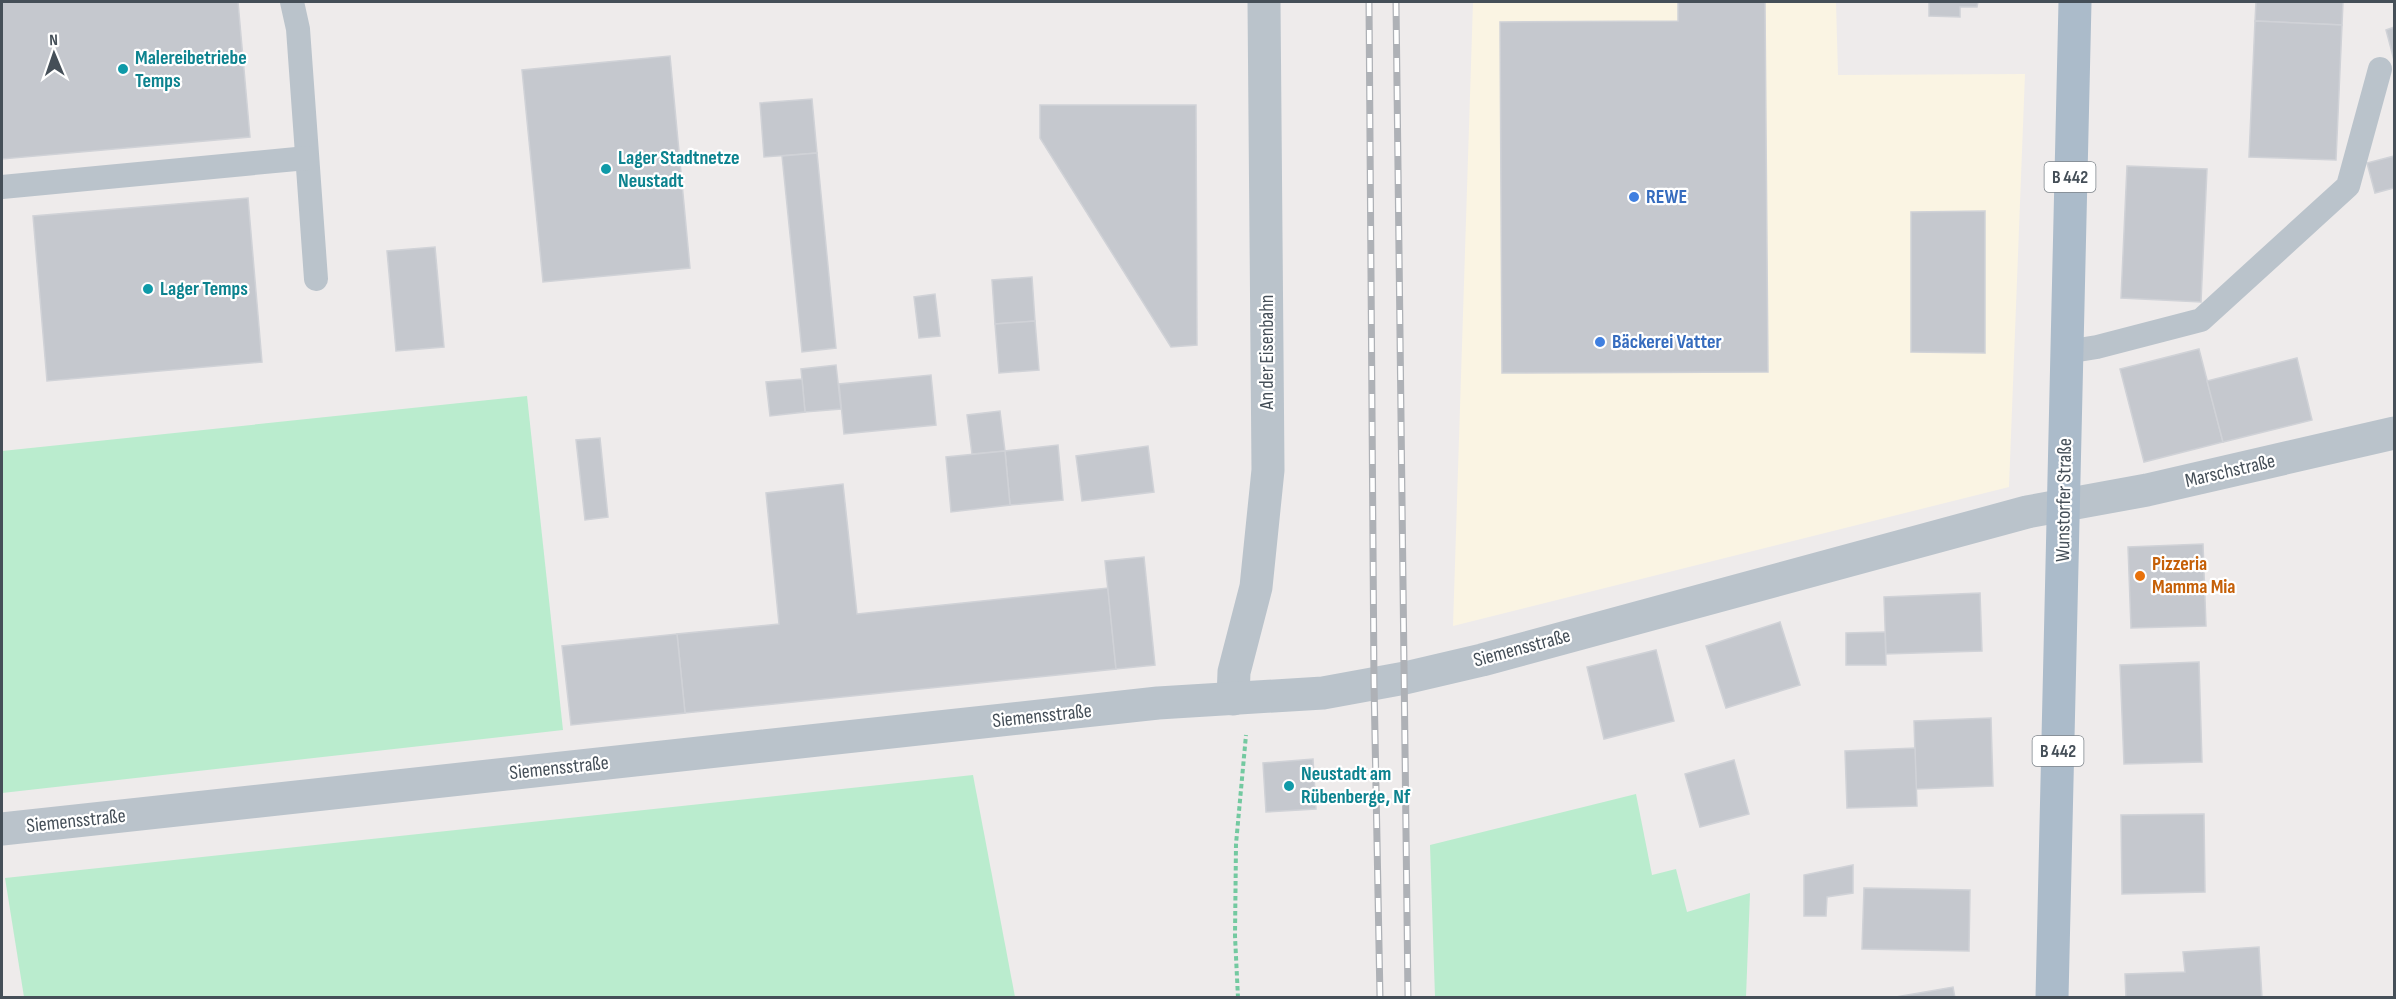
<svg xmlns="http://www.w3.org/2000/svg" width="2396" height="999" font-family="'Sofia Sans Condensed',sans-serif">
<rect width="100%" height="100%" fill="#eeebeb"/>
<path fill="#faf4e3" d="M1473,2h363l2,73 187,-1 -16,413 -556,139z"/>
<g fill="#baecce">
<path d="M527,396l36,334 -561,63v-342z"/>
<path d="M973,775l42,222h-991l-19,-119z"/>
<path d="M1636,794l16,81 24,-6 11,43 63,-19 -4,104h-311l-5,-152z"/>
</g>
<g fill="#c5c8ce" stroke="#d0d2d7" stroke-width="1.5">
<path d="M2,2h236l12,135 -248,22z"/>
<path d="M1678,2h87l3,370 -266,1 -2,-351 178,-1z"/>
<path d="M1929,2h49l-1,5h-17v10l-31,-1z"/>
<path d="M2256,2h87l-1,23 -87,-4z"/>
<path d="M2255,21l87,4 -6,135 -87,-3z"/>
<path d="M2394,27v33l-8,-30z"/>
<path d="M670,56l20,212 -147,14 -21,-212z"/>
<path d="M812,99l5,54 -53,4 -4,-54z"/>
<path d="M1040,105h156l1,240 -26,2 -131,-209z"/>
<path d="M817,153l19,195 -34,4 -20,-196z"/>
<path d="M2394,156v32l-19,5 -8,-30z"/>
<path d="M2127,166l80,3 -6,133 -80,-4z"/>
<path d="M248,198l14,164 -215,19 -14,-165z"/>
<path d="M1985,211v142l-74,-1v-140z"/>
<path d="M435,247l9,100 -48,4 -9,-100z"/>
<path d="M1032,277l3,44 -40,3 -3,-44z"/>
<path d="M935,294l5,42 -21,2 -5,-41z"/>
<path d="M1035,321l4,49 -40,3 -4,-49z"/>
<path d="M2199,349l24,93 -79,20 -24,-93z"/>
<path d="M2297,358l15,62 -89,22 -16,-61z"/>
<path d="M836,365l5,44 -36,3 -4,-43z"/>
<path d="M931,375l5,50 -92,9 -5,-50z"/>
<path d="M802,379l3,33 -35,4 -4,-34z"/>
<path d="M1000,411l5,40 -33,3 -5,-39z"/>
<path d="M600,438l8,79 -23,3 -9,-80z"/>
<path d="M1058,445l5,55 -53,5 -5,-54z"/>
<path d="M1148,446l6,46 -72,9 -6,-45z"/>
<path d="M1005,451l5,54 -59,7 -5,-55z"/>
<path d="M843,484l14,130 251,-26 8,81 -431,44 -8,-79 102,-10 -13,-131z"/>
<path d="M2203,544l3,82 -75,2 -3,-81z"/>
<path d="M1144,557l11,108 -39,4 -11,-108z"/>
<path d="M1980,593l2,58 -96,3 -2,-57z"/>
<path d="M1780,622l20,63 -74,23 -20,-62z"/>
<path d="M1885,632l1,33h-40v-32z"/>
<path d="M677,634l8,79 -114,12 -9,-79z"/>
<path d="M1656,650l18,71 -70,18 -17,-72z"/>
<path d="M2199,662l3,100 -78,2 -4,-99z"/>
<path d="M1991,718l2,68 -77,3 -2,-68z"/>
<path d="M1915,748l2,58 -70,2 -2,-57z"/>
<path d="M1313,759l3,50 -50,3 -3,-49z"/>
<path d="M1734,760l15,54 -49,13 -15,-53z"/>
<path d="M2204,814l1,78 -83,2 -1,-79z"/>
<path d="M1853,865v28l-26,4 -1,19h-22v-41z"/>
<path d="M1864,888l106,2 -1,61 -107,-2z"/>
<path d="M2259,947l3,51h-136l-1,-24 60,-2 -2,-20z"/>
<path d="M1953,987l2,11h-65z"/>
</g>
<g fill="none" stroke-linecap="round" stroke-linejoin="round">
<path stroke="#73c9a0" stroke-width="4" stroke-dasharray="4.5 3" stroke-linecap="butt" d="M1238,998l-3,-62 1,-92 10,-109"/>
<g stroke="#bac3cb" stroke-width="24">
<path d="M292,2l6,27 18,250"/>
<path d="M2,187l305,-29"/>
<path d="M2066,352l31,-5 104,-27 147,-134 32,-117"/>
</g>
<g stroke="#bac3cb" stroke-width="33">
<path d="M1233,699l1,-27 22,-85 12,-117 -4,-468"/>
<path d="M2,829l1156,-126 165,-10 82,-15 77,-18 545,-148 120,-22 247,-57"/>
</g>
<path stroke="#abbbca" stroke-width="33" d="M2052,998l23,-996"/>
<g stroke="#aeb1b6" stroke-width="7">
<g id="rail">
<path d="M1369,2l5,681 6,315"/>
<path d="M1396,2l12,996"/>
</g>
</g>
<use href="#rail" stroke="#fff" stroke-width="4.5" stroke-dasharray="14" stroke-linecap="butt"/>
</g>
<g fill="#0f9aa8" stroke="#fff" stroke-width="2">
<circle cx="123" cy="69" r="6"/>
<circle cx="606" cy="169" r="6"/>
<circle cx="148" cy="289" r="6"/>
<circle cx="1289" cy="786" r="6"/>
</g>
<g fill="#3f7fe0" stroke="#fff" stroke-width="2">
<circle cx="1634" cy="197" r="6"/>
<circle cx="1600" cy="342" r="6"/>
</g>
<circle fill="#e8710a" stroke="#fff" stroke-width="2" cx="2140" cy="576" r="6"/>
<g text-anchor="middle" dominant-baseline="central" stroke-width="4.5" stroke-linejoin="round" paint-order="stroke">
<g fill="#fff" stroke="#7d848a" stroke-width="1.5">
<rect x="2044.5" y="162" width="51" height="30" rx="4.5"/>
<rect x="2032.5" y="736" width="51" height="30" rx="4.5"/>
</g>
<g font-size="18" font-weight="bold" fill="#454f58">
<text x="2070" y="177">B 442</text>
<text x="2058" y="751">B 442</text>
</g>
<g font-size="20" font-weight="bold" fill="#0d838f" stroke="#fff" text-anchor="start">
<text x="135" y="58">Malereibetriebe<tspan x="135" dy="23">Temps</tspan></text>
<text x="618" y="158">Lager Stadtnetze<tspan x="618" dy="23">Neustadt</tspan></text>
<text x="160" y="289">Lager Temps</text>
<text x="1301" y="774">Neustadt am<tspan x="1301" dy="23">Rübenberge, Nf</tspan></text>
</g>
<g font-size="20" font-weight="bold" fill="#366cbe" stroke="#fff" text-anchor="start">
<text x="1646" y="197">REWE</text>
<text x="1612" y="342">Bäckerei Vatter</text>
</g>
<g font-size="20" fill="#454f58" stroke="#fff">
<text transform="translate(1267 352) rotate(-90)">An der Eisenbahn</text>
<text transform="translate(2230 471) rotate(-13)">Marschstraße</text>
<text transform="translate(2064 500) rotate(-89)">Wunstorfer Straße</text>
<text transform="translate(1522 648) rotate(-15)">Siemensstraße</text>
<text transform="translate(1042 716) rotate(-6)">Siemensstraße</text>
<text transform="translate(559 768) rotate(-6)">Siemensstraße</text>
<text transform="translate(76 821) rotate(-6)">Siemensstraße</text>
</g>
<g font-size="20" font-weight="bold" fill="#c56008" stroke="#fff" text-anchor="start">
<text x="2152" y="564">Pizzeria<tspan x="2152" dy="23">Mamma Mia</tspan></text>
</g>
</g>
<rect width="2396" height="999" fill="none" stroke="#454f58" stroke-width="6"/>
<g transform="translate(54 54) rotate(358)" stroke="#ffffff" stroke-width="4.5" paint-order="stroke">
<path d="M0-4.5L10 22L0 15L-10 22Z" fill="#454f58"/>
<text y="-9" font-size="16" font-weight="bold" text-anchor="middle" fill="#454f58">N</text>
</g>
</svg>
